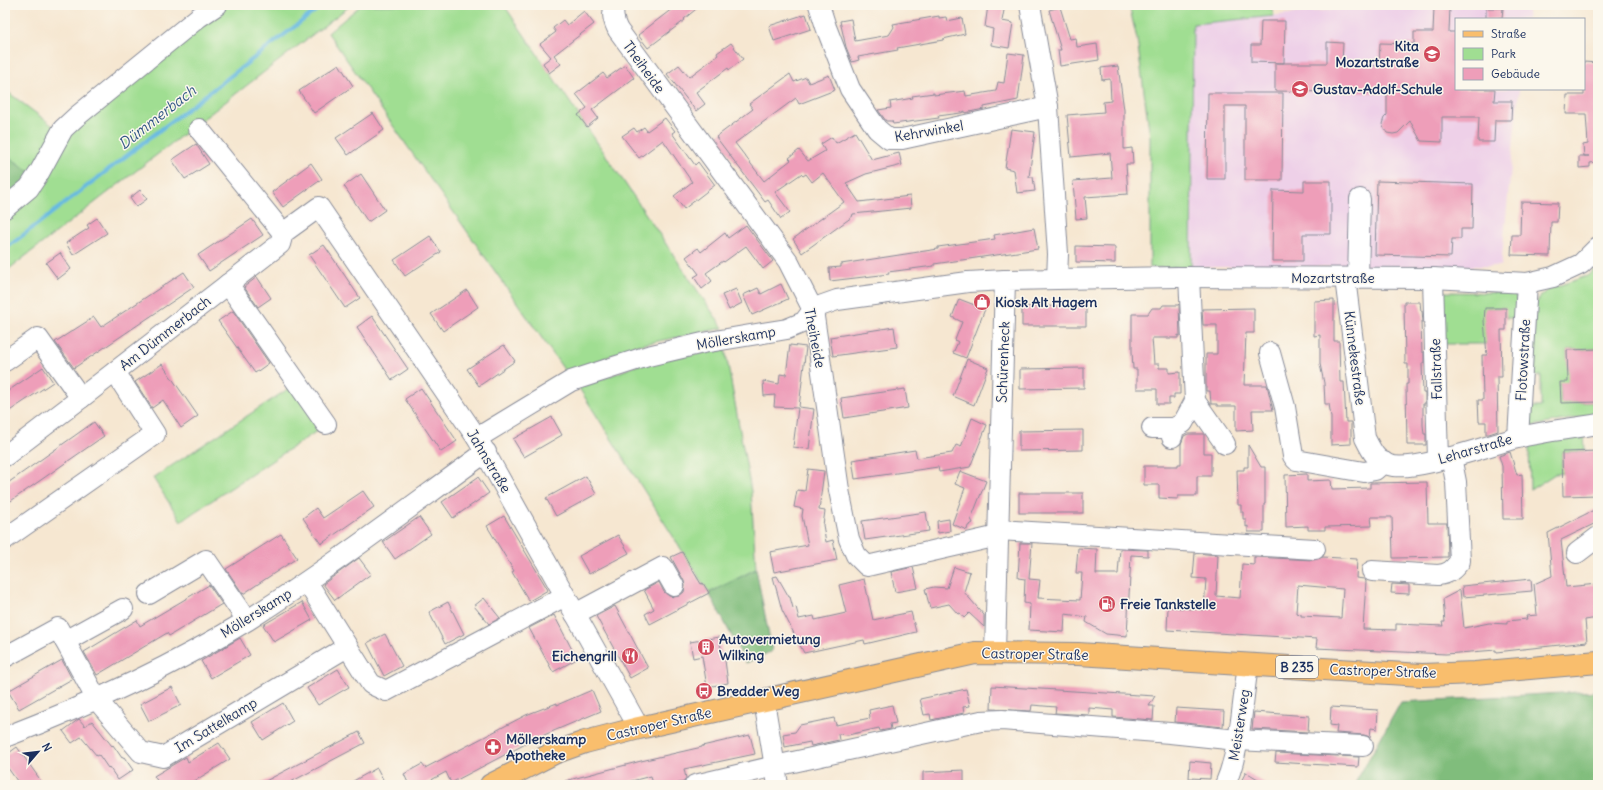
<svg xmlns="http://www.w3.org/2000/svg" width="1603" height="790" font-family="Delius,sans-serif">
<rect width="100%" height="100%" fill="#fbf7ec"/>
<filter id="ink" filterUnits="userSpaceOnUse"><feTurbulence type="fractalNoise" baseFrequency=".025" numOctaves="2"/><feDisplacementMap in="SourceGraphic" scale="8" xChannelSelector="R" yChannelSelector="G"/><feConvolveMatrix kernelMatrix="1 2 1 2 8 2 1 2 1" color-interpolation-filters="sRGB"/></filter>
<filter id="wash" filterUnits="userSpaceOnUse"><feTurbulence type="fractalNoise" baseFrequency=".012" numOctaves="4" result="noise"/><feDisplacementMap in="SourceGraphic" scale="16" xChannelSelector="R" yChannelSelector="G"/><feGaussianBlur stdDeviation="0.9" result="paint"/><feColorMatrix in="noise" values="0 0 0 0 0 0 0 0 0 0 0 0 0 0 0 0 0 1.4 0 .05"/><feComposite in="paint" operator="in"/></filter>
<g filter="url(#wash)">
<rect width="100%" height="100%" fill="#f6e7d1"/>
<path fill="#eed0e8" d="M1382,5h147l-2,14h-71v70h63l-18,177 -310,1 2,-244z"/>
<g fill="#a0de92" stroke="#5e8678">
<path d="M226,5h125l-346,267v-70l29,-27 -29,-21v-64l52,39z"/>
<path d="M361,5h143l219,323 -89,18 -67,28 -239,-341z"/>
<path d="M1129,5h141l4,11 -81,8 -2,243 -41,1v-131l-13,-98z"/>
<path d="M1598,267v82l-31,1 1,20h11v12l-19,1 1,20 37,-1v12l-66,12 -4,-9v-10h13v-31h-11l6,-72 4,-8 9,-7 38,-13z"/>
<path d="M1441,292l71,1 4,3 2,22h-12l-1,-10h-19l1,36h-46z"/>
<path d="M725,349l26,142 5,78 -47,24 -130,-205 64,-25z"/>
<path d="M294,385l29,42 -142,94 -28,-43z"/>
<path d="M1584,433l1,18 -23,1v14l3,7 -10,1 -25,16 -1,-47z"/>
</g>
<g fill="#80bd7c" stroke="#4e766d">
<path d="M5,154l29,21 -29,27z"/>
<path d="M756,569l16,82 -26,12 -37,-70z"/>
<path d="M1598,691v94h-244l47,-83z"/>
</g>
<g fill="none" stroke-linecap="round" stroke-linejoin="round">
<path stroke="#66b9e2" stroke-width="4" d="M5,249l318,-244"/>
</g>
<g id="blocks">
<g fill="#ee9eb9" fill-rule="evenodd">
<path d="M677,5h24l-17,14 1,1 -37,28 -10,-13z"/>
<path d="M988,5h17l-3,16 11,2 -4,25 -18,-3 2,-16 -8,-2z"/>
<path d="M1060,7l10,32 6,-1 1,9 20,-3 2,16 -39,6 -2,-16h3l-12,-40z"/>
<path d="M1434,7h16l-1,25h7v57h39l-1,12h18l-1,19h-16l-1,22h-16l1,-25h-37v25l-21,-1 -11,-20 -12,12 -5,1 -6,-1 -3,-4 -2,-5 2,-6 3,-3v-22l-112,-2v-28h52v-21l16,1 -1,22 37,1 1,-23 34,1v-12h19z"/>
<path d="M1486,8h17l-1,11h-16z"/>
<path d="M584,11l10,13 -40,31 7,9 -12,9 -6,-10 8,-6 -11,-13 16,-12 -3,-4 10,-8 4,5z"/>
<path d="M806,14l5,15 -37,12 -5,-15z"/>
<path d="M939,16v2l7,-1 1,4 15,-3 3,16 -22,5v1l-46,8 1,2 -40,7 1,3 -7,2 -6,-15 -6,-26 11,-2 4,22 34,-6 5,-8 -1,-3z"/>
<path d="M1261,21h24l-1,42 -33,-1v-17h9z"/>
<path d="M731,43l12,16 -14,11 -1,-2 -32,24 9,12 -9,7 -29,-37 12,-9 10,12 29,-22 -1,-2z"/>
<path d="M1008,53l16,2 -6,45 -34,7v2l-10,2 -9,2v-2l-4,2 -23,3 1,2 -46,6 -1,-3h-6l-8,-11 13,-2 -1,-6 23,-4 -1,-2 22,-3v2l31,-4 1,5 30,-5 2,-9 6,1z"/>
<path d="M1584,62l14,1v99l-8,1v4l-11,1v-12h10h-5l-1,-11 5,-1 -2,-30h-20l1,-19h17z"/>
<path d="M339,64l14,22 -39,27 -15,-22z"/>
<path d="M625,65l9,13 -42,32 6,8 -11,9 -9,-12 9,-7 -11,-14 27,-21 4,5z"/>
<path d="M1118,66l6,44v39l8,-1 1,16h-7l2,30 -43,3 2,21 -11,1 -3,-38 39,-3 -2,-25 -39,4 -4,-42 37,-3 -1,-10 8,-1 -1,-22 -8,1 -1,-12z"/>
<path d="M790,74l4,8 12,-5 3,6 20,-8 6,15 -36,14 -3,-6 -61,45 29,38 27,-21 -2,-2 10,-8 9,11 17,-10 -4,-7 11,-7 4,6 19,-11 17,28 27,-7 3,12 -36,9 -20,9 13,19 51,-6 1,12 -58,6 -1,3 -50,36 -9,-14 51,-37 -21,-29 -11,9 -6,-8 -3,2 -2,-2 -26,18 15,20 -9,7 -13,-19 -3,2 -49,-65 37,-28 -4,-5z"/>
<path d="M1208,93h75l-1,87h-37v-74h-20v73h-18z"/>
<path d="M373,113l11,17 -36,25 -12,-17z"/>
<path d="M665,118l10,13 -3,2 23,32 3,-3 17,23 -31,24 -10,-13 18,-14 -29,-42 -24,18 -17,-22 12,-8 3,4 7,-5 3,4z"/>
<path d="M1011,129l24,3 -6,45h4l2,14 -18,2 -3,-23 -9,-2z"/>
<path d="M196,144l13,20 -24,15 -13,-19z"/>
<path d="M311,163l11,16 -39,28 -11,-15z"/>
<path d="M361,174l24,36 -17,12 -24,-36z"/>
<path d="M1304,181h27v53h-28v27h-31l1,-71 31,1z"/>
<path d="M1377,181l96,3 -1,45h-11v10h-9l-1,18 -76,-2z"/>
<path d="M140,190l7,9 -11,8 -6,-9z"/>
<path d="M1521,202l37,1 -1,19h-6l-1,34 -39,-1 1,-20h8z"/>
<path d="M97,218l10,15 -34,22 -7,-12 23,-15 -2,-3z"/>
<path d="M252,219l11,16 -54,36 -11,-16z"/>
<path d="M746,225l27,36 -10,8 -17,-23 -22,16 -1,-1 -17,12 6,8 -10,8 -8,-12 5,-3 -13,-17 12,-9 3,4 24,-19 3,5z"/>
<path d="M1034,228l4,21 -104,15v2l-46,6 1,2 -59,7 -1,-13 12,-1v-3l97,-15v-2l57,-8 -1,-4z"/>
<path d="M430,236l11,16 -36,24 -11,-16z"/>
<path d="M324,245l36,53 -15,10 -36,-53z"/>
<path d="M1076,246l39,1v16l-39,-1z"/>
<path d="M60,253l11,16 -13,10 -12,-16z"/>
<path d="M184,272l10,15 -120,81 -19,-26 39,-25 7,10z"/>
<path d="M257,277l14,21 -13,9 -14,-20z"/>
<path d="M781,284l7,15 -36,16 -9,-20 15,-7 3,6z"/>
<path d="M736,289l6,14 -13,7 -7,-15z"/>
<path d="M467,290l11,17 -35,24 -12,-17z"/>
<path d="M959,299l26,10 -19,49 -13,-5 5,-11 -3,-2 7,-18 -10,-5z"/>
<path d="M1334,300v41h5l1,41h4l2,40h5v22l-20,1v-28l-2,-13h-4l-1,-21 -4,-19v-29l-6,1v-35z"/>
<path d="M1404,302h16l1,9h1l1,11h-2l1,30h2v11h-2l1,30h2v11h-2v21l1,9h2v11h-19l-1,-61h2v-20h-3z"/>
<path d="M1179,304l1,32 -2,-1v3h-26l2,26h5v4h10v5l11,-1v22h-6v4h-5v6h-12v-15h-20v-20h-4l-1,-18v-37h16l4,-6h9l2,-3h15z"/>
<path d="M1059,306h27v20h-64v-19z"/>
<path d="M1254,308v25h-8l-2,52h23l6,25h-21l1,20 -17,1v-25h-19v-2h-6l-1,-13h-4v-37h11v-29h-14l-1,-16z"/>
<path d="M1485,308h21v22h-5l1,47h-5l1,54 -9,3h-3v-12h-7l-1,-22h5l-1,-45h5l-3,-34z"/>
<path d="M233,311l36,52 -14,10 -37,-52z"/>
<path d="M372,316l36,53 -16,11 -35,-53z"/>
<path d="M894,327l3,20 -64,9 -3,-19z"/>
<path d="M504,345l11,16 -36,25 -12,-17z"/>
<path d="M790,345l16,2 -7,60 15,2 -5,40 -16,-2 5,-39 -24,-1 1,-12 -11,1 -1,-15 16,3 1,-10 6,1z"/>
<path d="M1598,349v53l-37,1 -1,-21h8l-1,-32z"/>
<path d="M967,359l21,9 -14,37 -21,-9z"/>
<path d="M162,364l36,52 -17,12 -18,-28 -11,8 -17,-26z"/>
<path d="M43,367l10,15 -48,32v-21z"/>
<path d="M1084,368v20l-64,1v-20z"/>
<path d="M421,388l36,53 -16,11 -36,-53z"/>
<path d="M905,389l3,19 -64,10 -3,-20z"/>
<path d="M552,417l10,18 -38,22 -11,-18z"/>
<path d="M972,418l15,7 -17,42 -31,5 -1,-5 -83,12 -3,-19 63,-10 2,8 35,-5 4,-8 5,2z"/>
<path d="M94,422l10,14 -99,69v-20z"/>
<path d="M1083,430v20l-64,1v-20z"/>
<path d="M1188,434h16v19h7v23h-14v20h-19v3l-19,-1v-13h-15v-19h34v-2h3v-20l3,-8z"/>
<path d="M1248,445l13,22h4v37h-1v28h-16v-6l-2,1v-8h-3v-7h-2v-7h-3l-1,-35h7v-3h4z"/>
<path d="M1598,451v44l-35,1 -1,-44z"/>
<path d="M1510,452l7,23 5,-1 1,45h-20l-1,-53 -3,-10z"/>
<path d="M808,469l16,2 -5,39 6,1 -2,14 3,17 7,-2 4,20 -63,12 -4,-20 38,-7 -6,-29 1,-7 -9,-2 3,-17 8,1z"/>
<path d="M960,471l26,10 -15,38 2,4 -5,3 -1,4 -15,-6 13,-36 -10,-4z"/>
<path d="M1307,474v7l24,-1 1,9 38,-1v-5l57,-1 1,41h19l1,34 -55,1 -1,-41h-21l1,9 -47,1v3h-17v-4l-22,1 -1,-52z"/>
<path d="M586,476l10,18 -40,22 -10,-18z"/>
<path d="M478,477l11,16 -36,25 -11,-16z"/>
<path d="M363,491l11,16 -53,37 -18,-26 13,-10 7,10z"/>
<rect x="1019" y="493" width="64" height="20"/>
<path d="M1598,508v14l-37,18 5,47 32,-3v34l-13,2 2,22 -91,10v-2l-50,4 -130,-6 1,-9 -150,-9 1,-23 36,3 2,-31 -13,-1 2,-25 23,2 -2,41 24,2 2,-34 12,1v-8l60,3 9,-3 34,2 -1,19 8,1 2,2 -3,48 33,1v-6l47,2 -1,-4h3l-2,-23 17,-9 4,38 25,-5 18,1v-3l20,-2 -1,-3 11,-1 -3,-31 18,-8 -4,-43zM1298,585l45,4 -2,29 -40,-2v-2l-5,-1z"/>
<path d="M926,512l3,19 -64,9 -3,-19z"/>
<path d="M504,516l44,74 -19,11 -17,-29 2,-1 -27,-45z"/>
<path d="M419,517l12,17 -36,25 -12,-17z"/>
<path d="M949,519l1,12 -12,2 -1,-12z"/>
<path d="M281,534l16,24 -54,36 -17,-25z"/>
<path d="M618,535l11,18 -40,21 -10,-18z"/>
<path d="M1020,543h12l-3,36 11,1 -2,18 42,2 2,-27h-6l2,-25 19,1 -1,25h22l2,-25 28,1v6l-17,-1 -4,81 -21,-2 -20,-12 1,-5 -22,-3 -1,18 -35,-2 1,-26 -6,-1 1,-24 -7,-1z"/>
<path d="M682,552l19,32 2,-1 6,10 -59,31 -5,-10 9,-5 -10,-19 15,-8 5,10 5,4 5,1 5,-1 5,-4 1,-6 -1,-5 -13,-24z"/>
<path d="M359,558l12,16 -36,26 -12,-16z"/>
<path d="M913,567l5,21 -23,4 -4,-20z"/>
<path d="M954,567l16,5 -6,20 20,23v12l-15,-14 -5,5 -4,-5 -2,1 -9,-10 -19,4 -5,-19 9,-2 13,1z"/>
<path d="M777,576l12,21h1l3,11 3,-1 3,12 15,-3 1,4 31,-7 -7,-28 25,-6 9,41 38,-8 5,20 -51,12 -1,-4 -60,13 -22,-43 -9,-33z"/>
<path d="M1531,579l1,12 -69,6 -1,-11z"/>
<path d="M1392,584l17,1v9l-18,-1z"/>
<path d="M209,585l13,19 -53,32 -2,-3 -70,42 -13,-23 53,-32 3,6z"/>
<path d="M484,598l16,20 -11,6 -15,-18z"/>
<path d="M302,602l10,18 -38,22 -11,-17z"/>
<path d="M448,602l16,32 -19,10 -16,-32z"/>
<path d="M615,606l33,62 -18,10 -34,-62z"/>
<path d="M554,615l23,44 -24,13 -24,-44z"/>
<path d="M385,634l17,32 -18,10 -17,-33z"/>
<path d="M719,637l3,16h2l4,30 -21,4 -5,-31 -9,2 -3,-16z"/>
<path d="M240,638l10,17 -39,23 -10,-17z"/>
<path d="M62,660l10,19 -53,30 -11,-18z"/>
<path d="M338,669l11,18 -31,18 -11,-17z"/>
<path d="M992,686l163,10 -6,10h5l-1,14 -40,-3v-7l-24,-2v7l-34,-2 1,-6 -24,-2 -1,6 -40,-2z"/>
<path d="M172,687l9,18 -32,16 -9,-17z"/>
<path d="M966,689l4,17 -7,1 1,6 -33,7 -1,-6 -6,1 -4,-16z"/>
<path d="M592,690l9,21 -64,27 -86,45 -5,-11 -24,13h-13l-5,-11 18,-10 3,4 101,-53 31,-12v2z"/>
<path d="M283,703l10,18 -30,19 -11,-18z"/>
<path d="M892,705l4,18 -6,1 1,5 -11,2 -1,-3 -31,7 -10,-1 1,6 -28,6 -1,-4 -25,5 -2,-13 12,-2 5,-7 34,-7 2,7 34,-7 -1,-8z"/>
<path d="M1331,707l47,3 -1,19 -6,-1 -1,9 -6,-2 -28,-2 1,-7 -7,-1z"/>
<path d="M1176,708l48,3 -1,16 -48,-5z"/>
<path d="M1254,712l55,4 -1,16 -56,-3z"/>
<path d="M79,719l6,7 7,-5 20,25 1,-1 9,13 2,-1 9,13 -15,10 -9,-13 -1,1 -9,-13 -2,1 -16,-19 -9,6 -9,-12z"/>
<path d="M359,732l6,11 -80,42h-27z"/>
<path d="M750,735l5,19 -71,15 2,9 -2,4 -14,3h-17l-2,-9 -35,9h-50l-1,-4 76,-20 61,-14v-1z"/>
<path d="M219,743l11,16 -42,26h-28l-6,-9 32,-19 2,5z"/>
<path d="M17,747l27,38h-24l-15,-21v-8z"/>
<path d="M1276,753l83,4 -1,10 -83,-5z"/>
<path d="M1190,761l21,2 -1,16 -21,-1z"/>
<path d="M377,768l9,17h-40z"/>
<path d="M964,770v15h-41v-13z"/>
<path d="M1246,772l22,13h-29z"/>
</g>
</g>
</g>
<g filter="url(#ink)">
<use href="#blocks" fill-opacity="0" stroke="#888b98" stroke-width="1"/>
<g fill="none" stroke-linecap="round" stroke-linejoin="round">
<g stroke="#888b98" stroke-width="22">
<g id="minor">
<path d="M615,5c-4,9 -1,17 3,25l170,231 25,49 26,180 10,49 7,16 11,11 131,-30"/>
<path d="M819,5l7,22 24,62 27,40 12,10h13l146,-32"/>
<path d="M199,129l84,104"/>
<path d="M5,208l24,-20 10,-15 24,-44 13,-12 123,-100 18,-12"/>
<path d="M1345,278l20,160c6,12 11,23 24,27 24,8 100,-20 128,-27 26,-7 54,-9 81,-14"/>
<path d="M1358,278l2,-79"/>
<path d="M1433,278l5,182"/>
<path d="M1057,279l122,-2 254,1 94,5 26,-6 28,-13 17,-17"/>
<path d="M228,284l98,140"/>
<path d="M1270,353l15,54 8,49 3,4 68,12 11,-2 9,-8"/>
<path d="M5,361l33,-23 43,60"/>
<path d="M1195,401l30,43"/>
<path d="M1152,428h22"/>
<path d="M1172,437l2,-9 9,-5 12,-22 -6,-124"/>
<path d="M477,438l94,-57 77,-25 55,-13 84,-14 17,-7 9,-12 7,-4 17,-6 131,-18 37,-2"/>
<path d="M1518,438l9,-155"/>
<path d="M5,456l76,-58 199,-154 3,-11 36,-26 158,231 162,290"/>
<path d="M999,530l316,19"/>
<path d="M5,539l150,-105 -40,-62"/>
<path d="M1577,553l21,-16"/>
<path d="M1372,571l66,4c11,-1 15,-5 22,-14l-4,-79 -5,-25"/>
<path d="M307,582l64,102 15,7 179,-95"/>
<path d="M149,594l57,-34 41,60"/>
<path d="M123,609l-58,32 32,59 44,52 22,5 184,-110"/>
<path d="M575,614l88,-47 11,19"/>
<path d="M995,652l10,-372 52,-1 1,-25 -10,-147 -18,-102"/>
<path d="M5,657l53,-29 7,13"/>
<path d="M764,701l14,84"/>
<path d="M5,737c84,-32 166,-70 243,-117 82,-52 159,-111 238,-168"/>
<path d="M695,785l80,-19 206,-45 21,-1 168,13 67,7 126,6"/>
<path d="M1225,785c16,-37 17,-81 23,-120"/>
</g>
</g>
<g stroke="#888b98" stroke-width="24">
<path id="major" d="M491,785l63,-32 31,-11 54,-14 336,-75 103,1 344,21 53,-2 123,-11"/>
</g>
<use href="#minor" stroke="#fff" stroke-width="20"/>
<use href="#major" stroke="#f9be6d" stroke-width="22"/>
</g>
</g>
<defs>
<g id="school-disc" transform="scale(0.9)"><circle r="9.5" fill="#d1495b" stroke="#fbf7ec"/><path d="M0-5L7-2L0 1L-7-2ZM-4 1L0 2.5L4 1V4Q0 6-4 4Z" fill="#fff"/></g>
<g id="shop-disc" transform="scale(0.9)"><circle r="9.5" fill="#d1495b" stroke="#fbf7ec"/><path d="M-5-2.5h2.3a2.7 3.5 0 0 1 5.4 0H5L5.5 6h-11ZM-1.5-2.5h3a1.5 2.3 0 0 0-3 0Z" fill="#fff"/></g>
<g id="fuel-disc" transform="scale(0.9)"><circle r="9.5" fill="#d1495b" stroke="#fbf7ec"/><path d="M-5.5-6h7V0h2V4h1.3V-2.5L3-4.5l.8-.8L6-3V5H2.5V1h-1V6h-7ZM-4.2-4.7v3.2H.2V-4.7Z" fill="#fff"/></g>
<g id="building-disc" transform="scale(0.9)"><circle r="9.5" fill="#d1495b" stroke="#fbf7ec"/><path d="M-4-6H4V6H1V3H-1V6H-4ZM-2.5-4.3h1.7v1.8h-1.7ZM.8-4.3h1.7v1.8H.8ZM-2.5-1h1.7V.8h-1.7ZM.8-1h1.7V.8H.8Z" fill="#fff"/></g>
<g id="restaurant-disc" transform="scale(0.9)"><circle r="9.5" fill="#d1495b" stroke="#fbf7ec"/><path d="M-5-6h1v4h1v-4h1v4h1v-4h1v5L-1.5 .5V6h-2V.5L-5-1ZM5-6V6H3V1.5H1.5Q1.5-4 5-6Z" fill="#fff"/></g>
<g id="bus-disc" transform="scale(0.9)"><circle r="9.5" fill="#d1495b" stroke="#fbf7ec"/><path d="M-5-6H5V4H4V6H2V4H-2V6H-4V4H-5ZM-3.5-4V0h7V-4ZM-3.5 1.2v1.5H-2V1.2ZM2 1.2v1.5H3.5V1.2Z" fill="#fff"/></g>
<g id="pharmacy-disc" transform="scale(0.9)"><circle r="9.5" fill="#d1495b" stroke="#fbf7ec"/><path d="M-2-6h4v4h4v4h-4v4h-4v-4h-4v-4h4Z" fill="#fff"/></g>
</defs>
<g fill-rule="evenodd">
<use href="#school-disc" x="1432" y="54"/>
<use href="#school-disc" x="1300" y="89"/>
<use href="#shop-disc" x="982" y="302"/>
<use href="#fuel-disc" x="1107" y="604"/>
<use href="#building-disc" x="706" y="647"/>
<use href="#restaurant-disc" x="630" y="656"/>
<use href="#bus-disc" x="704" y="691"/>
<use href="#pharmacy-disc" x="493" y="747"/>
</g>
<g text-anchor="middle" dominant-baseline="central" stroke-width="3" stroke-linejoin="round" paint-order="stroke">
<rect fill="#fbf7ec" stroke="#5e6b89" stroke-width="1" x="1276" y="656" width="42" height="22" rx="3"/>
<g font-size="13" font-weight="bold" fill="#1b2f5e">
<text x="1297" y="667">B 235</text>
</g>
<g font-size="14" font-weight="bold" fill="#1b2f5e" stroke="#fbf7ec" text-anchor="start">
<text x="1419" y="46" text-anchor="end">Kita<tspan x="1419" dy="16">Mozartstraße</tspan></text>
<text x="1313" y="89">Gustav-Adolf-Schule</text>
<text x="995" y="302">Kiosk Alt Hagem</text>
<text x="1120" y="604">Freie Tankstelle</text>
<text x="719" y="639">Autovermietung<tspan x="719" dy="16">Wilking</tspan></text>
<text x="617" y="656" text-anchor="end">Eichengrill</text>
<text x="717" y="691">Bredder Weg</text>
<text x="506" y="739">Möllerskamp<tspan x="506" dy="16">Apotheke</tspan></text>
</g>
<g font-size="14" fill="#1b2f5e" stroke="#fbf7ec">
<text transform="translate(644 67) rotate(54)">Theiheide</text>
<text transform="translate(929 131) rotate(-10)">Kehrwinkel</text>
<text x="1333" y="278">Mozartstraße</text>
<text transform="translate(165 333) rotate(-38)">Am Dümmerbach</text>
<text transform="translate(736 338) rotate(-10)">Möllerskamp</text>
<text transform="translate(815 338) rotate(79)">Theiheide</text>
<text transform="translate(1355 358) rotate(83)">Künnekestraße</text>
<text transform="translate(1523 360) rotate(-87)">Flotowstraße</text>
<text transform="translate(1003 362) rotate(-88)">Schürenheck</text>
<text transform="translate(1436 369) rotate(-92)">Fallstraße</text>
<text transform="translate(1475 449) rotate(-16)">Leharstraße</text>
<text transform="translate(489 461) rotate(59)">Jahnstraße</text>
<text transform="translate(256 613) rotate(-32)">Möllerskamp</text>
<text transform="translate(1035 654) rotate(1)">Castroper Straße</text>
<text transform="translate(1383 671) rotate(2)">Castroper Straße</text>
<text transform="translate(659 724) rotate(-13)">Castroper Straße</text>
<text transform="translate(216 725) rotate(-31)">Im Sattelkamp</text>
<text transform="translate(1239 725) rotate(-81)">Meisterweg</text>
</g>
<g font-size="15" font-style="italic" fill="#325886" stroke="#fbf7ec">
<text transform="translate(157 117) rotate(-38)">Dümmerbach</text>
</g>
</g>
<rect width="1603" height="790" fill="none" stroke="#fbf7ec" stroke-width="20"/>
<rect x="1455" y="18" width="130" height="72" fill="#fbf7ec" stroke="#a1a7b3"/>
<rect x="1463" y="31" width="20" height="6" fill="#f9be6d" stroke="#a1a7b3"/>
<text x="1491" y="38" font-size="12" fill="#1b2f5e">Straße</text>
<rect x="1463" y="48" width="20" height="12" fill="#a0de92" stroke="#a1a7b3"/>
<text x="1491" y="58" font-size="12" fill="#1b2f5e">Park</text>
<rect x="1463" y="68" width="20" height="12" fill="#ee9eb9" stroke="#a1a7b3"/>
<text x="1491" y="78" font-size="12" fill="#1b2f5e">Gebäude</text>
<g transform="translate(38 752) rotate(62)" stroke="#fbf7ec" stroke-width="3" paint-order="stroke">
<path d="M0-3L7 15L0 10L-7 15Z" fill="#1b2f5e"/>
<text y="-6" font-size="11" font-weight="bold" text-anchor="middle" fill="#1b2f5e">N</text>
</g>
</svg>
